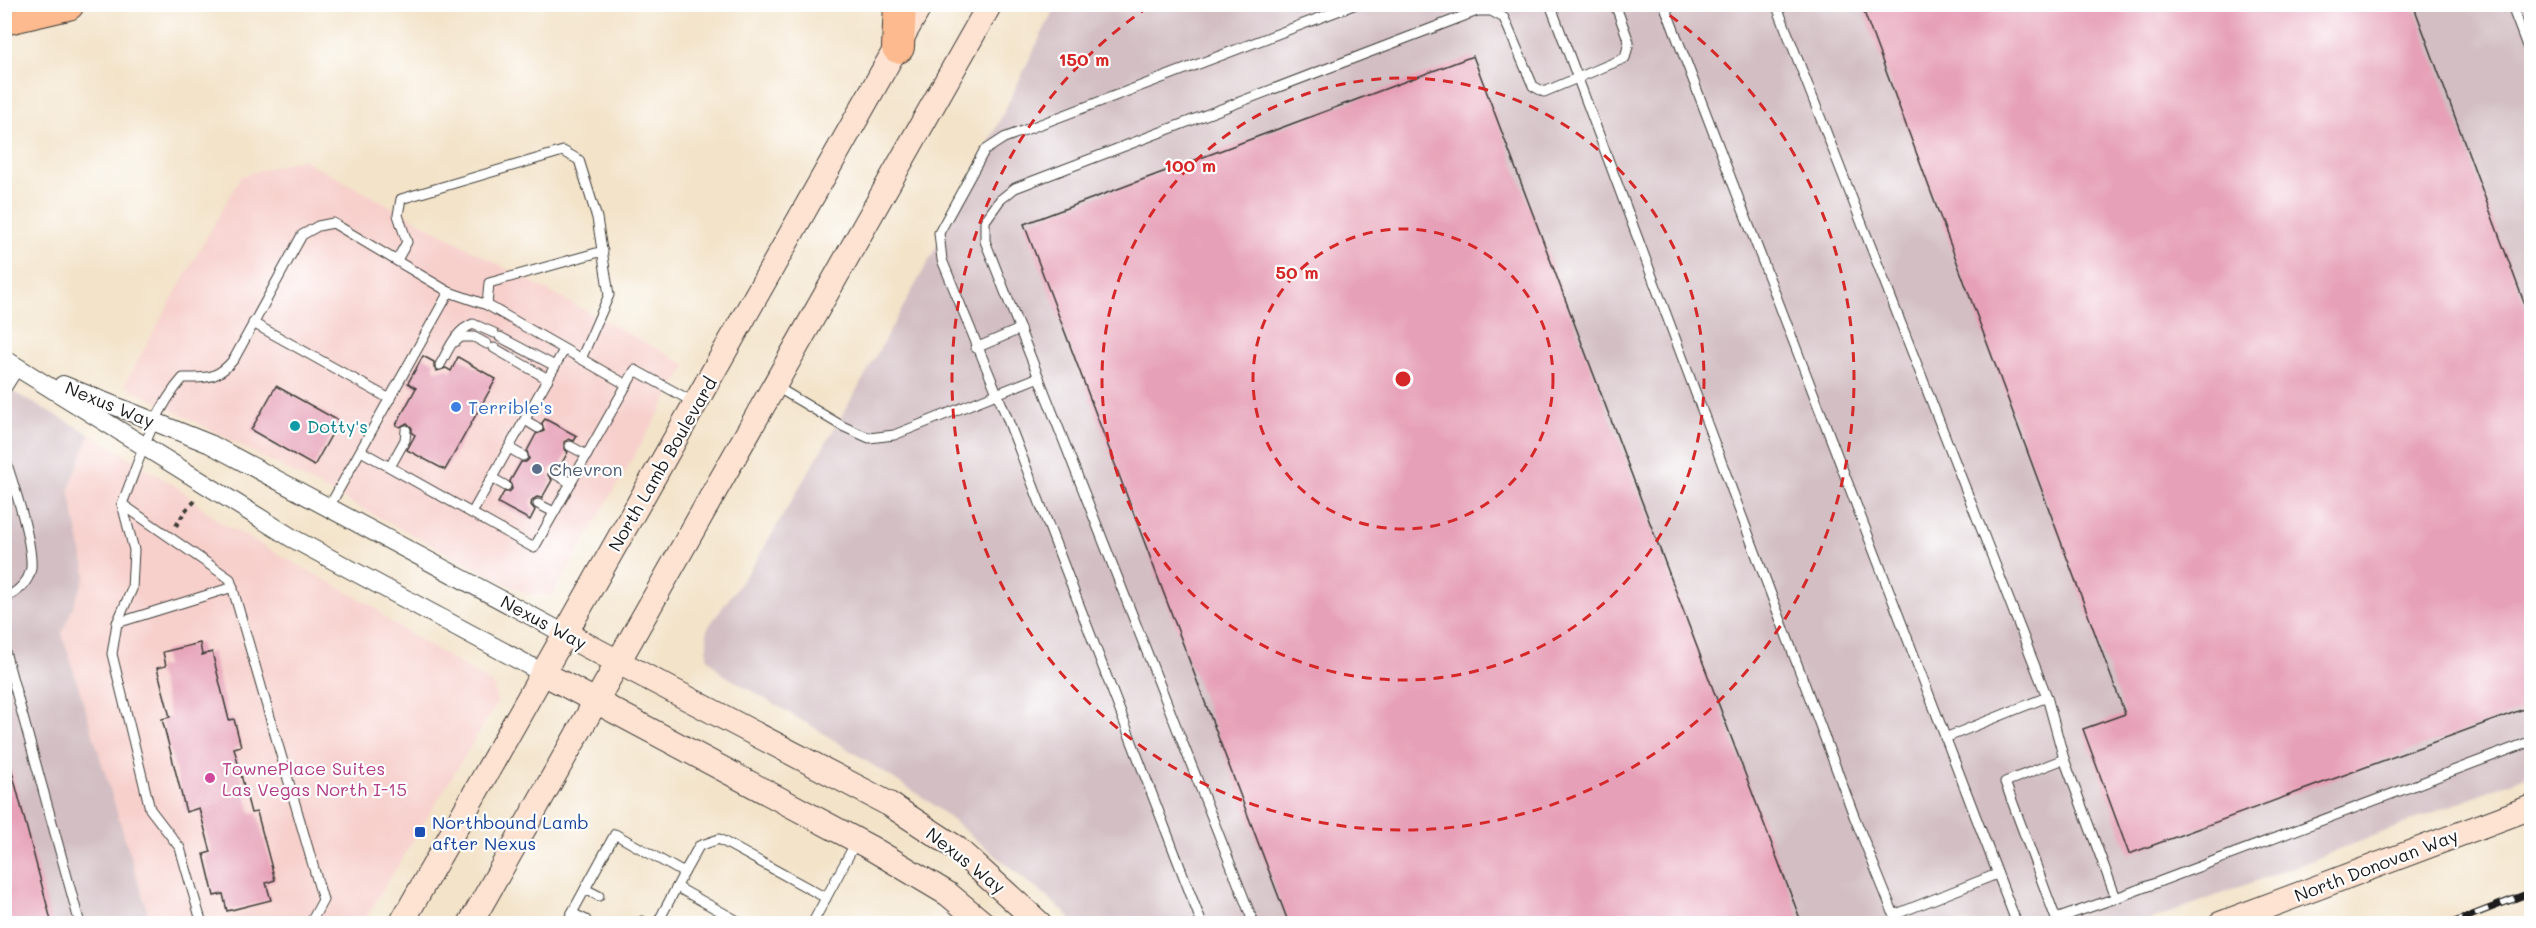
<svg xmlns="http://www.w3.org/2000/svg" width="2536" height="928" font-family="Mali,sans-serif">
<rect width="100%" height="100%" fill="#fff"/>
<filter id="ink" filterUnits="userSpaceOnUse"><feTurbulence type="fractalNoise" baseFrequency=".0167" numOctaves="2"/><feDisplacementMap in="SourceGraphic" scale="12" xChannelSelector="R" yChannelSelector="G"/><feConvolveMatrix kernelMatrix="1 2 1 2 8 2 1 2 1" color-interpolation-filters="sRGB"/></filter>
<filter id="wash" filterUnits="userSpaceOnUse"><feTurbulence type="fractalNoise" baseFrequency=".008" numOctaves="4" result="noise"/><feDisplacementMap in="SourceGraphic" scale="24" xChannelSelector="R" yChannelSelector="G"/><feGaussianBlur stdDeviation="1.35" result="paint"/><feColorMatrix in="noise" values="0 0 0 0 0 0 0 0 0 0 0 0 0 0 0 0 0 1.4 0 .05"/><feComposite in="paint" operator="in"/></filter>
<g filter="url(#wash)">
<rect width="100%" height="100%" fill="#f3e3c9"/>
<g fill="#f7d0cc">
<path d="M302,159l385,206 -134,230 -27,-1 -402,-209 117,-209z"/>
<path d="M90,434l89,54 39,33 155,85 17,16 103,62 4,19 -134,220h-212l-89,-290 24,-58 -17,-86z"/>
</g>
<g fill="#d2bec3">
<path d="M1056,5h1475v769l-213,84 -175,65h-1070l-7,-10 -136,-111 -110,-71 -99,-58 -14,-16v-28l49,-68 102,-173 88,-158z"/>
<path d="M4,387l86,47 -21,55 17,86 -24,58 89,290h-146z"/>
</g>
<g id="blocks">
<g fill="#e6a0b7">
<path d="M1861,4h552l119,320v382l-403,148 -46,-125 42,-15z"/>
<path d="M1473,56l329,868h-513l-265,-700z"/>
<path d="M423,356l11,6v6l3,3 9,-3 5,3 7,-14 38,22 -51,91 -38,-20 8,-15 -3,-2v-5l-5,-5 -7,4 -4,-2 20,-37 -8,-5z"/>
<path d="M276,386l63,35 -25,45 -63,-36z"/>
<path d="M545,419l32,17 -3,5 -5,-2 -5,3v7l4,3 -9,16 -5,-1 -5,3 -1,5 4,5 -10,18 -5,-1 -5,3 -1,5 4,5 -5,10 -32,-17 6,-11h5l3,-3 -2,-8 11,-19h5l3,-3 -2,-8 9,-17 8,-3 -2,-8z"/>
<path d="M200,643l2,12 10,-3 17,68 5,-1 7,27 -7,2 17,65 6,-1 18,68 -9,3 5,17 -44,11 -4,-17 -9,2 -10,-42 7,-2 -12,-44 -13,4 -24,-93 8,-2 -13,-49 9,-2 -3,-14z"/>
<path d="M10,764l42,160h-48v-159z"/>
</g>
</g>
</g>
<g filter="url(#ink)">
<use href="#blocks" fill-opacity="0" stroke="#3c3a36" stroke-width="1.5"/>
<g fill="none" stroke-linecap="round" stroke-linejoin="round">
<g stroke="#3c3a36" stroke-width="11">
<g id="lane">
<path d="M1550,4l304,812 40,99 103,-41"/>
<path d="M1664,4l353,920"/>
<path d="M1776,4l271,693 17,62 52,139 416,-157"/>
<path d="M2511,4l21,55"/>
<path d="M397,260l10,-18 -9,-27 3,-16 162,-48 16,9 18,58 12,77 -28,64"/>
<path d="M449,292l38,13 140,80"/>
<path d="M487,305l2,-22 114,-32"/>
<path d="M253,323l137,76"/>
<path d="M500,337l55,29"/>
<path d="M455,342l6,-5h13l13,7"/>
<path d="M494,348l54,31"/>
<path d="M976,348l44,-19"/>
<path d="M440,365c9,-16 15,-34 33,-41l21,9"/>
<path d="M775,386l67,40 27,12 25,-3 145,-58"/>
<path d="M4,392l16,-25"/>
<path d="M525,420l13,8"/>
<path d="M570,446l17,9"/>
<path d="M509,448l14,8"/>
<path d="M361,451l173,97 101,-178 60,33"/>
<path d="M4,455c9,28 29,86 27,113 -2,14 -14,25 -27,30"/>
<path d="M390,467l15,-27 1,-10"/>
<path d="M555,474l16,9"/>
<path d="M492,478l14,8"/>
<path d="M538,504l16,8"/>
<path d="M472,513l92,-163"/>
<path d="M117,623l15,-34 2,-39 -12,-46"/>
<path d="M4,648l76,276"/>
<path d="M1945,738l102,-41"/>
<path d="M2064,759l-59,23 51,137 60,-21"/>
<path d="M684,873l15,-27 20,-7 107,59"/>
<path d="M677,887l66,37"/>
<path d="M585,889l14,7"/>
<path d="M572,913l14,7"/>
<path d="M642,921l4,3"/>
<path d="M202,924l-22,-76 -30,-39 -38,-155 5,-31 116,-36"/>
<path d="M310,924l13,-24 -93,-321 -108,-75c17,-42 30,-91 61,-126 24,0 35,1 51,-19l68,-124 16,-9 15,-3 116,69 -120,215"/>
<path d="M566,924l49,-90 69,39 -27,51"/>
<path d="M812,924l44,-82"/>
<path d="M1202,924l-196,-509 -64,-155 -3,-27 45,-82 20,-13 352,-134"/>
<path d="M1254,924l-269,-683v-20l15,-21 15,-12 462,-177h14l13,7 29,68 11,6 81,-34 4,-16 -14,-38"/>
</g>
</g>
<g stroke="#3c3a36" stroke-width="20">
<g id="street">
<path d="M4,359l288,179 251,135"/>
<path d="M63,385l147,59 355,190"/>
</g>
</g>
<g stroke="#3c3a36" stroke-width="26">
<g id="secondary">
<path d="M565,634l324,170 66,43 85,77"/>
<path d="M543,673l328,175 77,46 36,30"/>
<path d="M401,924l520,-920"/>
<path d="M470,924l520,-920"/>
<path d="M2220,924l312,-117"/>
</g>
</g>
<g stroke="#3c3a36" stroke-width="34">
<g id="highway">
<path d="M4,19l64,-15"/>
<path d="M898,47l2,-43"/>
</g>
</g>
<path stroke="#3c3a36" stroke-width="4" stroke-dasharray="4.5 4.5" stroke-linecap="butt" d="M176,526l9,-15 11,-11"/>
<use href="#lane" stroke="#fff" stroke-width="9"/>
<use href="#street" stroke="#fff" stroke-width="18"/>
<use href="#secondary" stroke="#fee3d2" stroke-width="24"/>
<use href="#highway" stroke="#fcba8e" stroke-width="32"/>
<g stroke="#1c1c1c" stroke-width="7">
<path id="rail" d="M2449,924l83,-32"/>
</g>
<use href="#rail" stroke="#fff" stroke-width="4.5" stroke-dasharray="14" stroke-linecap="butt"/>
</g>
</g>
<g fill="none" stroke="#d62828" stroke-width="3" stroke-dasharray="10 8">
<circle cx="1403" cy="379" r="150"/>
<circle cx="1403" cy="379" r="301"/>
<path d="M1655 5A451 451 0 1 1 1151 5"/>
</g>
<circle fill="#3f7fe0" stroke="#fff" stroke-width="2" cx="456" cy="407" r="6"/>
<circle fill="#0f9aa8" stroke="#fff" stroke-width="2" cx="295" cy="426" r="6"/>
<circle fill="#5c6f8a" stroke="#fff" stroke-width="2" cx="537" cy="469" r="6"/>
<circle fill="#d1479c" stroke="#fff" stroke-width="2" cx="210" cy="778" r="6"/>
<rect fill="#1a4fb4" stroke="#fff" stroke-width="2" x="414" y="826" width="12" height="12" rx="3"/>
<g text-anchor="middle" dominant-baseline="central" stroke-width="4.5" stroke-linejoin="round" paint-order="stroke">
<g font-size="18" fill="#1c1c1c" stroke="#fff">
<text transform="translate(110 404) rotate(22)">Nexus Way</text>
<text transform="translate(662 464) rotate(-60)">North Lamb Boulevard</text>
<text transform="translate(544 622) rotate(28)">Nexus Way</text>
<text transform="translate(966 860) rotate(38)">Nexus Way</text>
<text transform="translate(2376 865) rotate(-21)">North Donovan Way</text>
</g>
<g font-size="18" fill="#366cbe" stroke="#fff" text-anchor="start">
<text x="468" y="407">Terrible's</text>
</g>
<g font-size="18" fill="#0d838f" stroke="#fff" text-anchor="start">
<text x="307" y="426">Dotty's</text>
</g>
<g font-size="18" fill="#4e5e75" stroke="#fff" text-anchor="start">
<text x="549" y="469">Chevron</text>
</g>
<g font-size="18" fill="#b23c85" stroke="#fff" text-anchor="start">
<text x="222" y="768">TownePlace Suites<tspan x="222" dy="21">Las Vegas North I-15</tspan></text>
</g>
<g font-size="18" fill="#164399" stroke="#fff" text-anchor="start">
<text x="432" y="822">Northbound Lamb<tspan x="432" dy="21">after Nexus</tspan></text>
</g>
</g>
<circle cx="1403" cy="379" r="9" fill="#d62828" stroke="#fff" stroke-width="3"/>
<g font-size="18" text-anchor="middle" font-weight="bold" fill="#d62828" stroke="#fff" stroke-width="4.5" stroke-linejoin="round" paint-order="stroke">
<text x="1084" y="66">150 m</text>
<text x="1190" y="172">100 m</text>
<text x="1297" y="279">50 m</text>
</g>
<rect width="2536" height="928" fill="none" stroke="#fff" stroke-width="24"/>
</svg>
